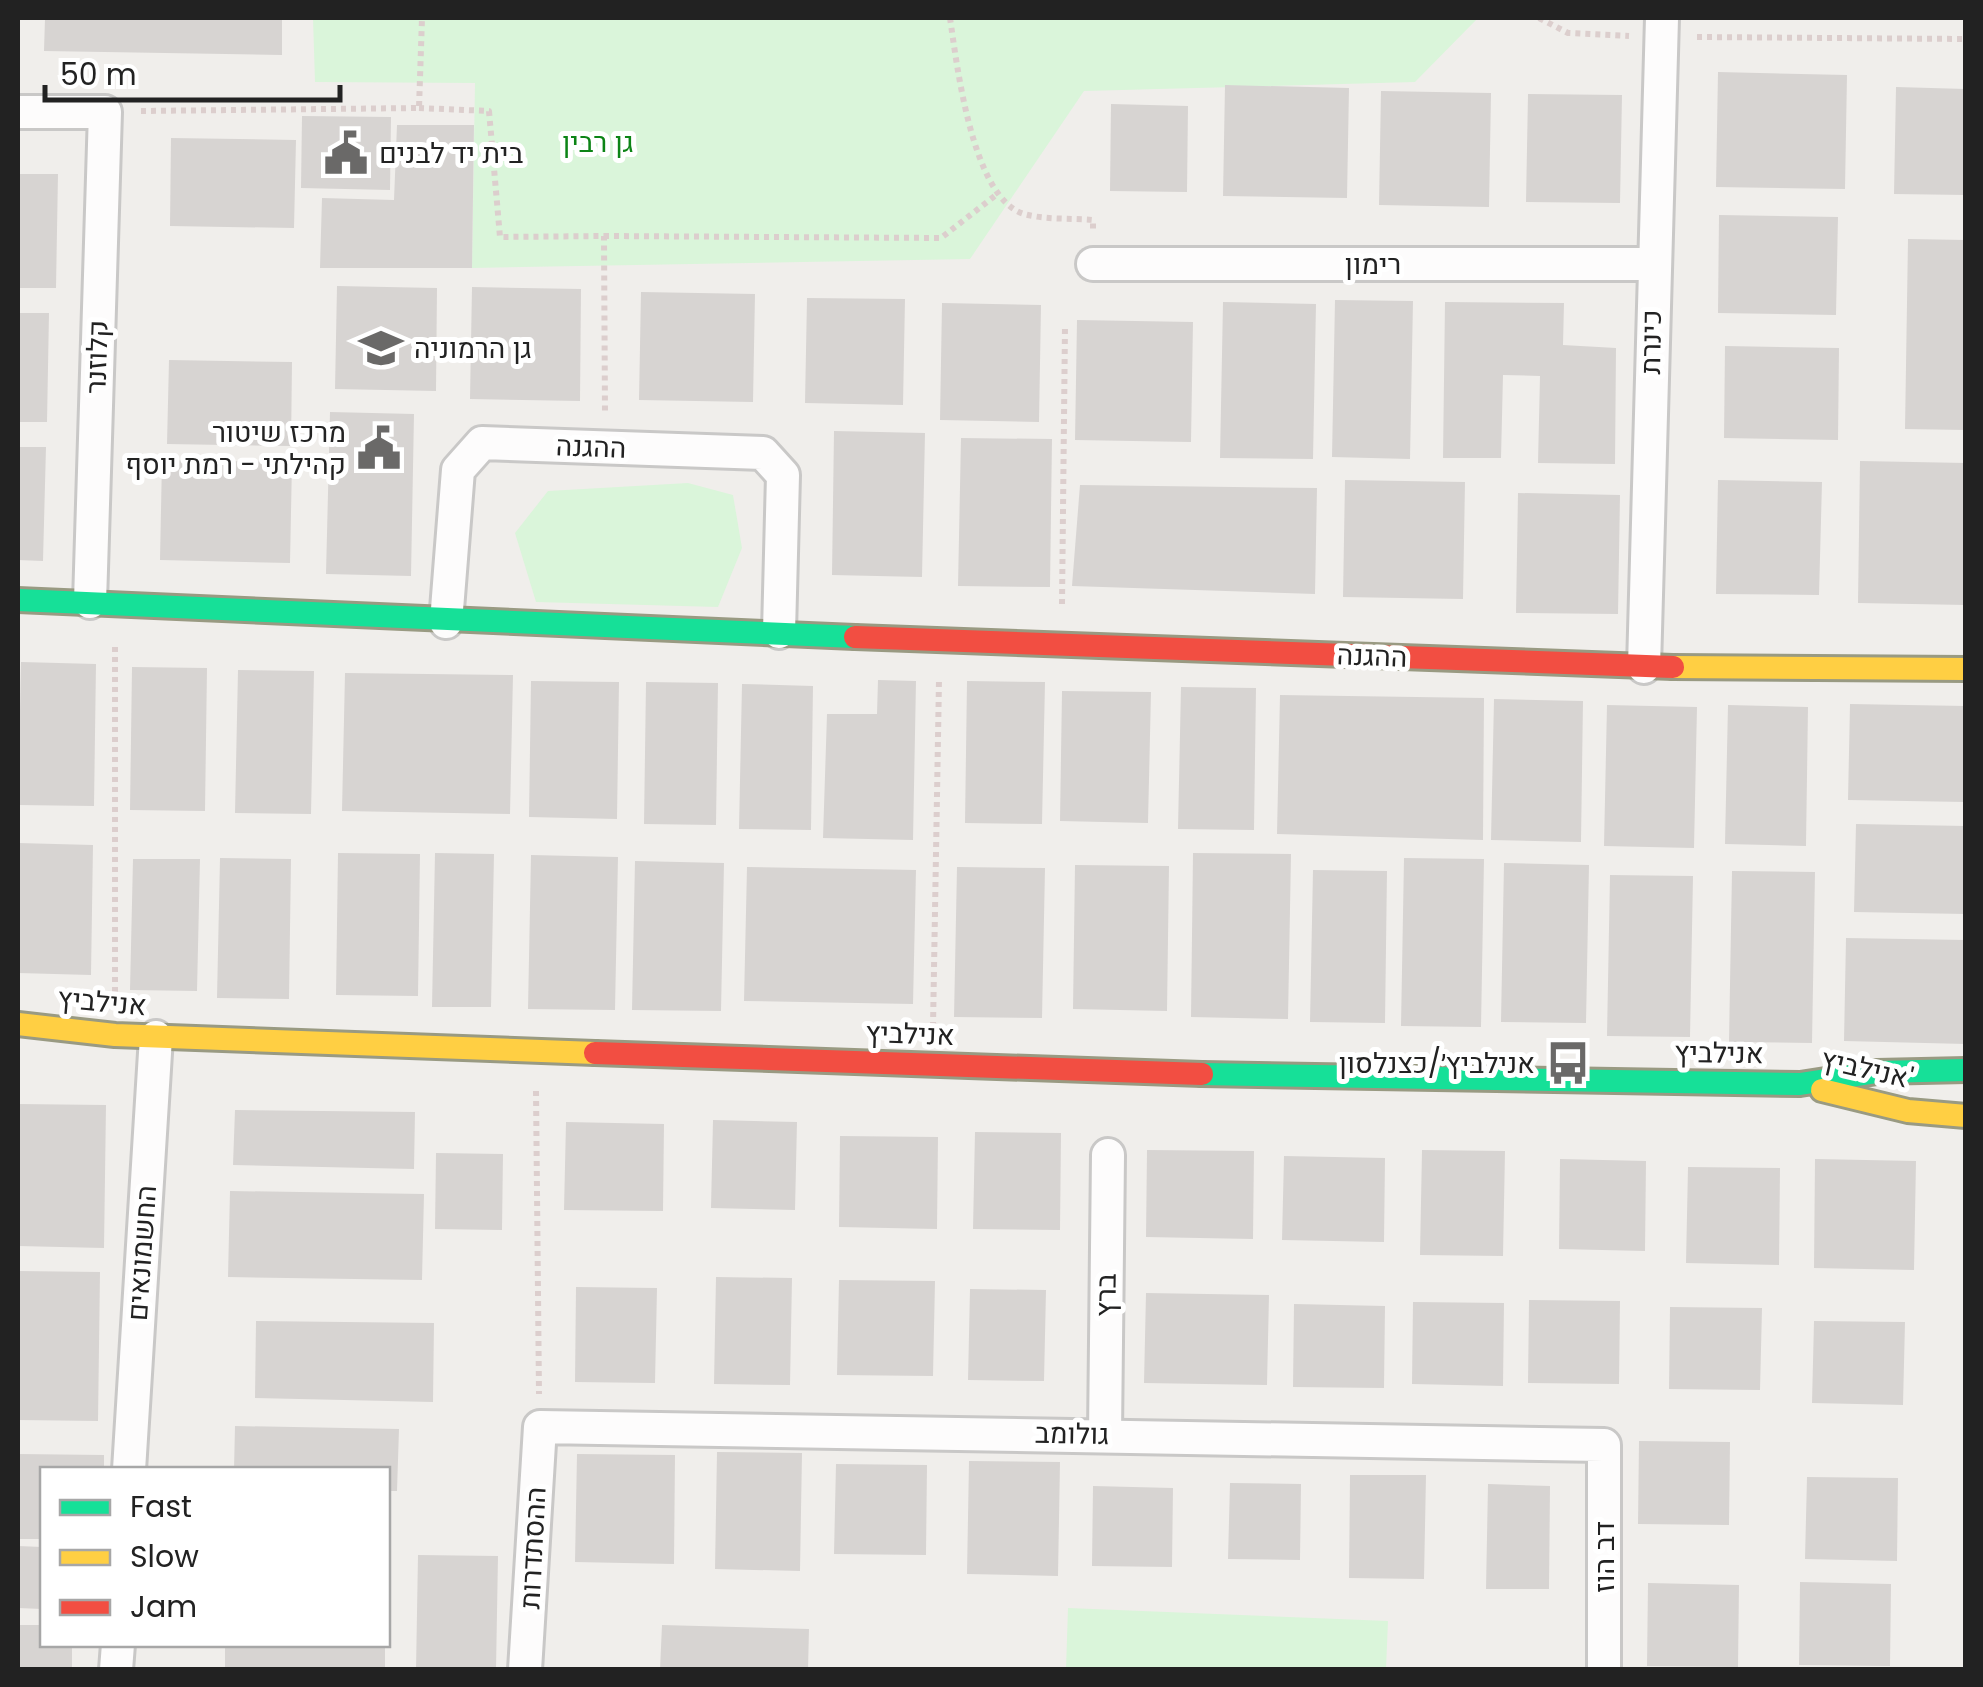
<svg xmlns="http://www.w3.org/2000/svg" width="1983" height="1687" font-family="Poppins,Heebo,sans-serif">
<rect width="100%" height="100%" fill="#f0eeeb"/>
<g fill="#daf5da">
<path d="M313,18h1165l-63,64 -331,9 -114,168 -498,9 3,-185 -160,-1z"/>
<path d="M688,483l45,12 9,53 -24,59 -182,-5 -21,-69 33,-42z"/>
<path d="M1068,1608l320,13 -2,48h-320z"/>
</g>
<g fill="#d7d4d2">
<path d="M45,18h237v37l-238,-4z"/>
<path d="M1718,72l129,3 -2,114 -129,-2z"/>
<path d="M1225,85l124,3 -2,110 -124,-2z"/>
<path d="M1896,87l70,2v106l-72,-1z"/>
<path d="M1381,91l110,2 -2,114 -110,-2z"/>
<path d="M1528,94l94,1 -2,108 -94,-1z"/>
<path d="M1111,104l77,2 -1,86 -77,-1z"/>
<path d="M302,116l89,1 -1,73 -89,-2z"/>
<path d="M397,125h77l-2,143h-152l2,-70 72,2z"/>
<path d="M171,138l125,2 -2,88 -124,-2z"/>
<path d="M18,174h40l-2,114h-38z"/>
<path d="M1719,215l119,2 -2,98 -118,-2z"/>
<path d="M1908,239l58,1v190l-61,-1z"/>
<path d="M337,286l100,2 -1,103 -101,-2z"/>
<path d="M472,287l109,2 -1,112 -110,-2z"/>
<path d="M641,292l114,2 -2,108 -114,-2z"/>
<path d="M807,298l98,1 -2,106 -98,-2z"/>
<path d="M1335,300l78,1 -3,158 -78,-2z"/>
<path d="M1223,302l93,2 -3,155 -93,-1z"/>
<path d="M1445,302l119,1 -1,42 53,3 -1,116 -77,-1 2,-87 -37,-1 -2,83h-58z"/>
<path d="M942,303l99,2 -2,117 -99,-2z"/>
<path d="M18,313h31l-2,109h-29z"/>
<path d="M1077,320l116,2 -2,120 -116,-2z"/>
<path d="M1725,346l114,2 -1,92 -114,-2z"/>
<path d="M169,360l123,2 -1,84 -124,-2z"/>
<path d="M330,412l84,2 -3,162 -85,-2z"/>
<path d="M834,431l91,2 -3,144 -90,-2z"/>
<path d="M961,438l91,1 -2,148 -92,-1z"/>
<path d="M18,447h28l-3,114 -25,-1z"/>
<path d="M162,460l130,2 -2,101 -130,-3z"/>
<path d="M1860,461l106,2v142l-108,-2z"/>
<path d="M1345,480l120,2 -2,117 -120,-2z"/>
<path d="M1718,480l104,2 -3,113 -103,-1z"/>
<path d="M1080,485l237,3 -2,106 -243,-8z"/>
<path d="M1518,493l102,2 -2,119 -102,-1z"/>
<path d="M21,662l75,2 -2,142 -76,-1z"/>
<path d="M132,667l75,1 -2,143 -75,-1z"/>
<path d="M238,670l76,1 -3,143 -76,-1z"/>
<path d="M345,673l168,2 -3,139 -168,-3z"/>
<path d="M878,680l38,1 -3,159 -90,-2 4,-124h50z"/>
<path d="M531,681l88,1 -2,137 -88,-2z"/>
<path d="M967,681l78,1 -3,142 -77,-1z"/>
<path d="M646,682l72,1 -2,142 -72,-1z"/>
<path d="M742,684l71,2 -2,144 -72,-1z"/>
<path d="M1181,687l75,1 -2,142 -76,-1z"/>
<path d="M1062,691l89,1 -3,131 -88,-2z"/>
<path d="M1280,695l204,3 -1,142 -206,-6z"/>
<path d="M1494,699l89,2 -2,141 -90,-2z"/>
<path d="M1850,704l116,2v96l-118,-2z"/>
<path d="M1607,705l90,2 -3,141 -90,-2z"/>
<path d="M1728,705l80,2 -2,139 -81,-2z"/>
<path d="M1856,824l110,2v88l-112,-2z"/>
<path d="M18,843l75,2 -2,130 -73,-2z"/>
<path d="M338,853l82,1 -2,142 -82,-1z"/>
<path d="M435,853l59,1 -3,153h-59z"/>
<path d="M1193,853l98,1 -3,165 -97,-2z"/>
<path d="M531,855l87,2 -3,153 -87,-1z"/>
<path d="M220,858l71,1 -2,140 -72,-1z"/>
<path d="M1404,858l80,1 -3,168 -80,-1z"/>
<path d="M133,859h67l-3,132 -67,-1z"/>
<path d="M635,861l89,2 -3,148 -89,-1z"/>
<path d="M1504,863l85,2 -3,158 -85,-1z"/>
<path d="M1075,865l94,1 -2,145 -94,-2z"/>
<path d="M747,867l169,3 -3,134 -169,-3z"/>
<path d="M957,867l88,1 -3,150 -88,-1z"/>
<path d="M1313,870l74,1 -2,152 -75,-1z"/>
<path d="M1732,871l83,1 -3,171 -83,-1z"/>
<path d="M1610,875l83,1 -3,161 -83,-1z"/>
<path d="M1846,938l120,2v104l-122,-3z"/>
<path d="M18,1104l88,1 -2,143 -86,-2z"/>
<path d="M235,1110l180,2 -1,57 -181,-4z"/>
<path d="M713,1120l84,2 -2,88 -84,-2z"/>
<path d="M566,1122l98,2 -1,87 -99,-1z"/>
<path d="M975,1132l86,1 -1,97 -87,-1z"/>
<path d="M840,1136l98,1 -1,92 -98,-2z"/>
<path d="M1147,1150l107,1 -1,88 -107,-2z"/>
<path d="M1422,1150l83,1 -2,105 -83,-1z"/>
<path d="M436,1153l67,1 -1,76 -67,-1z"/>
<path d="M1284,1156l101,2 -1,84 -102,-2z"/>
<path d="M1560,1159l86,2 -1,90 -86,-2z"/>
<path d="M1815,1159l101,2 -2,109 -100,-2z"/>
<path d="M1688,1167l92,1 -1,97 -93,-2z"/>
<path d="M230,1191l194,3 -2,86 -194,-3z"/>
<path d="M18,1271l82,1 -2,149 -80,-1z"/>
<path d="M716,1277l76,1 -2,107 -76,-1z"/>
<path d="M839,1280l96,1 -2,95 -96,-1z"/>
<path d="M576,1287l81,1 -2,95 -80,-1z"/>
<path d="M970,1289l76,1 -2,91 -76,-1z"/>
<path d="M1146,1293l123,2 -2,90 -123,-2z"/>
<path d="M1529,1300l91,1 -1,83 -91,-1z"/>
<path d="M1413,1302l91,1 -1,83 -91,-2z"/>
<path d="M1294,1304l91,2 -1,82 -91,-1z"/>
<path d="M1670,1307l92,1 -2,82 -91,-1z"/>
<path d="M256,1321l178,2 -1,79 -178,-4z"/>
<path d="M1814,1321l91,1 -2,83 -91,-2z"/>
<path d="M235,1426l164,3 -2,62h-9v-21h-154z"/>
<path d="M1639,1441l91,1 -1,83 -91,-1z"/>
<path d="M717,1452l85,1 -2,118 -85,-2z"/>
<path d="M18,1454l86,1v15h-62v69h-24z"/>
<path d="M577,1454l98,1 -1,109 -99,-2z"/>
<path d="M969,1461l91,1 -2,114 -91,-2z"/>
<path d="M836,1464l91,1 -1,90 -92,-1z"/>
<path d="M1350,1475h76l-2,104 -75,-1z"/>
<path d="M1807,1477l91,1 -1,83 -92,-2z"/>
<path d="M1230,1483l71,1 -1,76 -72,-1z"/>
<path d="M1488,1484l62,2 -1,103h-63z"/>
<path d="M1093,1486l80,2 -1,79 -80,-1z"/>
<path d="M18,1546l24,1v62l-24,-1z"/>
<path d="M418,1555l80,1 -2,114h-80z"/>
<path d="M1800,1582l91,2 -1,82 -91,-1z"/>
<path d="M1648,1583l91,2 -1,82 -91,-1z"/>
<path d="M18,1625h24v19h30v26h-54z"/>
<path d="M662,1625l147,4 -1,41h-148z"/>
<rect x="225" y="1644" width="160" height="26"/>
</g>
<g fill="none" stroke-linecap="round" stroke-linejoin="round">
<g stroke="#c9c8c7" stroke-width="38">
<g id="street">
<path d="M18,112h87l-15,490"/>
<path d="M1093,264h560"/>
<path d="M446,622l12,-152 24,-27 281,10 20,22 -4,157"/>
<path d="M1644,667l18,-649"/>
<path d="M1105,1435l3,-280"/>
<path d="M129,1470l27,-433"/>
<path d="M116,1670l2,-26"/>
<path d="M525,1670l15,-243 1064,18v225"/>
</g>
</g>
<g stroke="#999a82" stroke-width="28">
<g id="fast">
<path d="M18,600l837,37"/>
<path d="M1202,1074l598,10 77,-12 89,-2"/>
</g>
</g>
<g stroke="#999a82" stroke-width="28">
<g id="slow">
<path d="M1673,667l293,2"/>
<path d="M18,1024l97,11 480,18"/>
<path d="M1822,1090l86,21 58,5"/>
</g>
</g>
<g stroke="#999a82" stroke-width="28">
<g id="jam">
<path d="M855,637l818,30"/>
<path d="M595,1053l607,21"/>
</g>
</g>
<g stroke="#dccecd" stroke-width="6" stroke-dasharray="5 5" stroke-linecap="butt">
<path d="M950,18c7,47 22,180 74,196 21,6 48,4 69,6v10"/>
<path d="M1539,18l29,15 61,3"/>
<path d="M1697,37l269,2"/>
<path d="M419,108l70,3 11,126 104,-1 1,177"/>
<path d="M141,111l278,-3 3,-90"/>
<path d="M604,236l337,2 55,-43"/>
<path d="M1062,604l3,-278"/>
<path d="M115,647v347"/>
<path d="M933,1027l6,-347"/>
<path d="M536,1091l3,303"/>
</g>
<use href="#street" stroke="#fdfcfc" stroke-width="32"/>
<use href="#fast" stroke="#16e098" stroke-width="22"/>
<use href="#slow" stroke="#ffcf43" stroke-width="22"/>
<use href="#jam" stroke="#f24e42" stroke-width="22"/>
</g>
<defs>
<g id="civic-bare" transform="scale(3.45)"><path d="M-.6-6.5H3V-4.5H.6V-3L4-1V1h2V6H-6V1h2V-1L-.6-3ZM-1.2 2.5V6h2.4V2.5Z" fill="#6a6968" stroke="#fff" stroke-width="2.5" paint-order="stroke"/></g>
<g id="school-bare" transform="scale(3.45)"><path d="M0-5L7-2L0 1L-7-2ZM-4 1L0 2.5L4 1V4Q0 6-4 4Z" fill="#6a6968" stroke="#fff" stroke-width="2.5" paint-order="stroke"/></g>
<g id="bus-bare" transform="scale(3.45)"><path d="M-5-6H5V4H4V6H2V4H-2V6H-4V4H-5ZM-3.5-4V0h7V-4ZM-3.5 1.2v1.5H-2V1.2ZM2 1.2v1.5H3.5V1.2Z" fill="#6a6968" stroke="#fff" stroke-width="2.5" paint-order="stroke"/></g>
</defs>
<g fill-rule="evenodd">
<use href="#civic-bare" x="346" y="153"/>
<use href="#school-bare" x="381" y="348"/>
<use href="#civic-bare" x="379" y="448"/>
<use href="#bus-bare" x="1568" y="1063"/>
</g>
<g text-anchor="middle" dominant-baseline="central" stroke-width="10" stroke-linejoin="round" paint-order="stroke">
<g font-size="28" fill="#0c8416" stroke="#fff">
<text x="598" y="142">גן רבין</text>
</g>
<g font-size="28" fill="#222" stroke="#fff" text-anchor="start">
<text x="379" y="153">בית יד לבנים</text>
<text x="414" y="348">גן הרמוניה</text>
<text x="346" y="432" text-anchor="end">מרכז שיטור<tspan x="346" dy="32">קהילתי - רמת יוסף</tspan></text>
<text x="1535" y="1063" text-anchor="end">אנילביץ׳/כצנלסון</text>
</g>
<g font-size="28" fill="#222" stroke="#fff">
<text x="1373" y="264">רימון</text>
<text transform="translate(1651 342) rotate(-89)">כינרת</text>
<text transform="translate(97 357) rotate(-88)">קלוזנר</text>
<text transform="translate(591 447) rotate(2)">ההגנה</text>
<text transform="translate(1372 656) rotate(2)">ההגנה</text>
<text transform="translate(102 1002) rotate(5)">אנילביץ</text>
<text transform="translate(910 1034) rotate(2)">אנילביץ</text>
<text transform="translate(1719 1053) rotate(1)">אנילביץ</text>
<text transform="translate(1867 1069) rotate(13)">אנילביץ'</text>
<text transform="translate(142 1253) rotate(-86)">החשמונאים</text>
<text transform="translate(1106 1295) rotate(-89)">ברץ</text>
<text transform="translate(1072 1434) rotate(1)">גולומב</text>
<text transform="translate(533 1548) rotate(-87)">ההסתדרות</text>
<text transform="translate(1604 1557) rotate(-90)">דב הוז</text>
</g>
</g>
<rect width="1983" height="1687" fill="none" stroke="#222222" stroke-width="40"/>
<rect x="40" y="1467" width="350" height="180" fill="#ffffff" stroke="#a7a7a7" stroke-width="2.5"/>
<rect x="60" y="1500" width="50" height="15" fill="#16e098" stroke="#a7a7a7" stroke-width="2.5"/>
<text x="130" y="1517" font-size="30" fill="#222222">Fast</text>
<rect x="60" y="1550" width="50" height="15" fill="#ffcf43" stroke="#a7a7a7" stroke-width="2.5"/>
<text x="130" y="1567" font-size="30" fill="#222222">Slow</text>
<rect x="60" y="1600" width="50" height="15" fill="#f24e42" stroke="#a7a7a7" stroke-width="2.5"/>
<text x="130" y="1617" font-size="30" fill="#222222">Jam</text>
<path d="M45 85v15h295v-15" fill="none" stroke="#222222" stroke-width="5"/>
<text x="60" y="85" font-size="30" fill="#222222" stroke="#ffffff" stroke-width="8" paint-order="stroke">50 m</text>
</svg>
